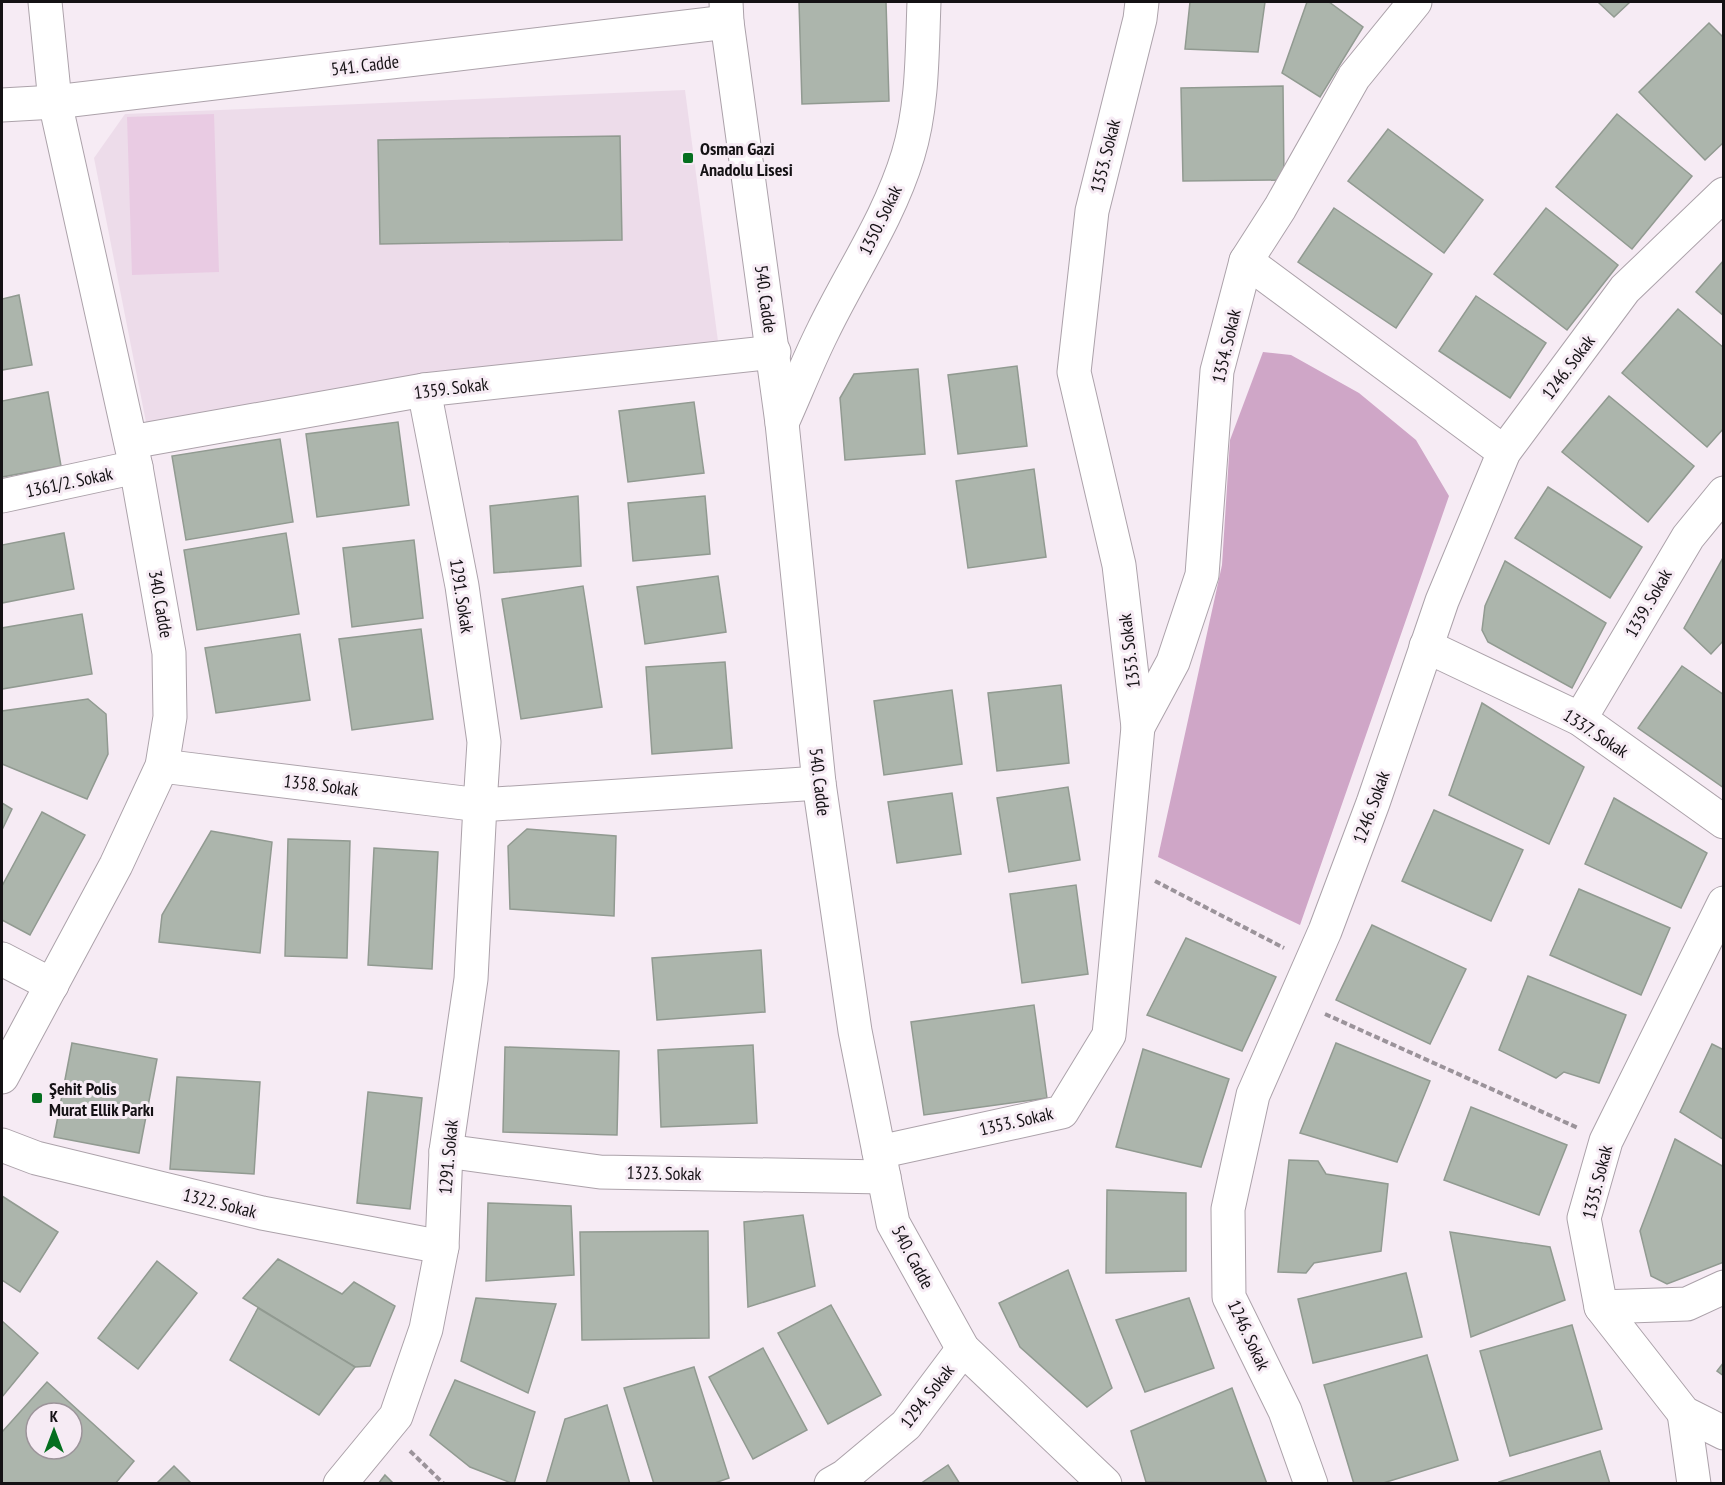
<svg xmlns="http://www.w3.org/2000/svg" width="1725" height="1485" font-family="'PT Sans Narrow',sans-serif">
<rect width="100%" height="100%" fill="#f6ebf4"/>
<path fill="#eddcea" d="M685,90l34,259 -573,73 -52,-264 31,-44z"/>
<path fill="#e9cbe3" d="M214,114l5,158 -87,3 -5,-158z"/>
<path fill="#cfa6c7" d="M1263,352l28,3 68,38 57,47 33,56 -149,429 -142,-68 64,-292 8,-125z"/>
<g fill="#acb5ac" stroke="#919a91" stroke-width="1.5" fill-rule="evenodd">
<path d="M799,2h87l3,99 -87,3z"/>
<path d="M1190,2h75l-7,50 -73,-3z"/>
<path d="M1307,2h22l34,25 -43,70 -38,-24z"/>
<path d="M1598,2h32l-16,15z"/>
<path d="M1709,23l15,15v104l-19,18 -66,-68z"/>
<path d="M1283,86l1,94 -101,1 -2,-93z"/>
<path d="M1617,114l75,62 -60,73 -76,-62z"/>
<path d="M1388,129l95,71 -39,53 -96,-72z"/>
<path d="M620,136l2,104 -242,4 -2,-104z"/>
<path d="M1334,208l98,66 -36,54 -98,-66z"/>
<path d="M1546,208l72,57 -51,65 -73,-56z"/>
<path d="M1724,260v56l-28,-24z"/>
<path d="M19,295l13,70 -30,5v-71z"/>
<path d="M1476,296l70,47 -36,55 -71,-47z"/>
<path d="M1678,309l46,39v80l-17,19 -85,-74z"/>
<path d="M1017,366l10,80 -69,8 -10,-79z"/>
<path d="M918,369l7,85 -80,6 -5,-62 14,-24z"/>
<path d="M48,392l13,74 -59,11v-76z"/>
<path d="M1609,396l85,70 -46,56 -86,-70z"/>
<path d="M694,402l10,71 -76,9 -9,-71z"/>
<path d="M398,422l11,83 -92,12 -11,-83z"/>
<path d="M280,439l13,83 -107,18 -14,-84z"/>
<path d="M1034,469l12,88 -78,11 -12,-87z"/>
<path d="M1548,487l94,60 -32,51 -95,-60z"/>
<path d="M578,496l3,70 -87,7 -4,-67z"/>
<path d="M705,496l5,58 -77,7 -5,-58z"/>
<path d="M64,533l10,56 -72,14v-58z"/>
<path d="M286,533l13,81 -102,16 -13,-80z"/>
<path d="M414,540l9,78 -71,9 -9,-79z"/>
<path d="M1724,556v84l-13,14 -27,-26z"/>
<path d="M1505,561l101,62 -34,65 -84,-46 -6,-12 3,-24z"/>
<path d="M718,576l8,56 -81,12 -8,-57z"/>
<path d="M583,586l19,121 -81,12 -19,-120z"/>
<path d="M82,614l10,60 -90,15v-61z"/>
<path d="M421,629l12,90 -81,11 -13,-91z"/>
<path d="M300,634l10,66 -94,13 -11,-65z"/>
<path d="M725,662l7,86 -80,6 -6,-87z"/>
<path d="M1682,666l42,29v93l-86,-60z"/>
<path d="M1061,685l8,78 -72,8 -9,-78z"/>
<path d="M952,690l10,74 -78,11 -10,-74z"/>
<path d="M88,699l18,15 2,40 -21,45 -85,-35v-53z"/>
<path d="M1482,703l102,64 -35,77 -100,-49z"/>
<path d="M1068,787l12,73 -71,12 -12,-74z"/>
<path d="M952,793l9,61 -64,9 -9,-61z"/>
<path d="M1614,798l93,55 -26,55 -96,-44z"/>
<path d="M2,803l10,6 -10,21z"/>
<path d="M1434,810l89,40 -32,71 -89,-40z"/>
<path d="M42,812l43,23 -55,100 -28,-15v-34z"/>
<path d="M527,829l89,7 -2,80 -104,-7 -2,-63z"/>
<path d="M211,831l61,11 -12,111 -101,-11 3,-27z"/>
<path d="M288,839l62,2 -3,117 -62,-2z"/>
<path d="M374,848l64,4 -6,117 -64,-4z"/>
<path d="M1076,885l12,89 -66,9 -12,-89z"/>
<path d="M1579,889l91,39 -29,67 -91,-40z"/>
<path d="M1372,925l94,44 -36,75 -94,-44z"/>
<path d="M1186,938l90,39 -34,74 -95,-36z"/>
<path d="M761,950l4,62 -108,8 -5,-62z"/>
<path d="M1528,976l98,39 -27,68 -35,-11 -8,6 -57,-28z"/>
<path d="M1034,1005l13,93 -123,17 -13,-93z"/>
<path d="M72,1043l85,16 -18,94 -85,-16z"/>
<path d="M1336,1043l94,38 -33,81 -97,-29z"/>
<path d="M1712,1044l12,6v90l-44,-28z"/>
<path d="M753,1045l4,78 -96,4 -3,-77z"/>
<path d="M505,1047l114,4 -2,84 -114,-3z"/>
<path d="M1143,1049l86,30 -28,88 -85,-20z"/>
<path d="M177,1077l83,5 -6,92 -84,-5z"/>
<path d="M368,1092l54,6 -12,111 -53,-6z"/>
<path d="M1471,1107l96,38 -28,70 -95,-35z"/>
<path d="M1675,1139l49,28v95l-57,22 -16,-8 -11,-45z"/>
<path d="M1289,1160l29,1 8,13 62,10 -7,67 -67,12 -8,10 -28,-1z"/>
<path d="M1107,1190l79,3v78l-80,2z"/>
<path d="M2,1196l56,36 -38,60 -18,-12z"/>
<path d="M488,1203l83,3 3,69 -88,6z"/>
<path d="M803,1215l12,71 -67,21 -4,-85z"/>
<path d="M708,1231l1,107 -127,2 -2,-108z"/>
<path d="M1450,1232l100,15 15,53 -94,37z"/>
<path d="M278,1259l64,35 12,-12 41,24 -25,60 -15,1 -112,-69z"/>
<path d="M157,1261l40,32 -59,76 -40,-31z"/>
<path d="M1068,1270l44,118 -25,19 -67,-60 -21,-44z"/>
<path d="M1406,1273l16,64 -109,26 -15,-64z"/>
<path d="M476,1298l80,6 -28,89 -67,-32z"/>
<path d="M1189,1298l25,70 -69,24 -29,-72z"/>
<path d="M831,1305l50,90 -53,29 -50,-91z"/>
<path d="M258,1308l97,59 -36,48 -89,-55z"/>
<path d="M2,1321l36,32 -36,44z"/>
<path d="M1572,1325l30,104 -92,27 -30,-105z"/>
<path d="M763,1348l44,82 -54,29 -44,-82z"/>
<path d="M1427,1355l31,105 -78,24h-26l-30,-99z"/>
<path d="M1724,1362v14l-7,-5z"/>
<path d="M694,1367l35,111 -17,6h-58l-30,-96z"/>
<path d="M455,1380l80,32 -21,72 -44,-17 -40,-32z"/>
<path d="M47,1382l87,79 -19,23h-113v-52zM36,1413h36v36h-36z"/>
<path d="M1232,1388l35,96 -121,-2 -15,-51z"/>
<path d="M607,1405l23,79h-84l19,-65z"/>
<path d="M1600,1451l10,33h-110l-1,-2z"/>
<path d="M948,1465l12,19h-40z"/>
<path d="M174,1466l18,18h-36z"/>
<path d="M385,1475l9,9h-16z"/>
</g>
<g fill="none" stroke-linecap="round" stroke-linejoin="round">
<g stroke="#aca2aa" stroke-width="35">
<g id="minor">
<path d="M1246,261l258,191"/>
<path d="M782,423c14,-31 26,-62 41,-92 28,-58 66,-113 85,-176 15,-49 14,-103 16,-153"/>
<path d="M131,442l293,-52 350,-38"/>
<path d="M2,496l134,-29"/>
<path d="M1426,646l154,73 144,103"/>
<path d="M1580,719l108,-182 36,-44"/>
<path d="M1138,727l35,-65 29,-87 15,-204 29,-110 34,-53 74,-131 61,-75"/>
<path d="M162,766l318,39 4,-63 -22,-156 -38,-196"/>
<path d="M1724,903l-118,238 -22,77 17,89 83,106 40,20"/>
<path d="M2,959l50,26"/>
<path d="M2,1077l114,-212 46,-99 8,-49 -1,-64 -33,-186 -81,-365 -10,-100"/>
<path d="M2,1145l34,13 226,55 180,34"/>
<path d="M446,1151l154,21 284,5"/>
<path d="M879,1152l183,-40 47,-77 29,-308 -19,-162 -45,-193 18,-161 48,-192 2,-17"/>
<path d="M1601,1307l86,-3 37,-17"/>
<path d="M1684,1413l10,71"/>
<path d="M340,1484l56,-68 30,-87 16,-82 4,-96 25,-172 9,-174 339,-22"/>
<path d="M831,1484l14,-8 61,-51 57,-76"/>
<path d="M1311,1484l-26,-73 -56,-114 -1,-88 25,-114 72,-164 48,-128 69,-202 62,-149 121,-163 99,-95"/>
</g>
</g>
<g stroke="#aca2aa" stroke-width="35">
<g id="tertiary">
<path d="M726,2l1,20 55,401 37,360 36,248 38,192 70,126 142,135"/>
<path d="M2,105l53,-3 672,-80"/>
</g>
</g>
<g stroke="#9b939a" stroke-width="4" stroke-dasharray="6 3" stroke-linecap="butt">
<path d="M1155,881l129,67"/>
<path d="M1325,1014l253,114"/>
<path d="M410,1451l34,33"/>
</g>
<use href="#minor" stroke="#fff" stroke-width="33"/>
<use href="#tertiary" stroke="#fff" stroke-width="33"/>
</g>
<g fill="#056f1f" stroke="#f6ebf4" stroke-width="2">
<rect x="682" y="152" width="12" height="12" rx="3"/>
<rect x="31" y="1092" width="12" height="12" rx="3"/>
</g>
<g text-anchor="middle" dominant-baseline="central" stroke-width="6" stroke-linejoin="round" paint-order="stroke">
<g font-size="18" fill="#141114" stroke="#f6ebf4">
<text transform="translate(365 65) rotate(-7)">541. Cadde</text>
<text transform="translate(1105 156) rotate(-76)">1353. Sokak</text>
<text transform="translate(880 220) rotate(-64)">1350. Sokak</text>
<text transform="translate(766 299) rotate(82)">540. Cadde</text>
<text transform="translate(1226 346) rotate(-77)">1354. Sokak</text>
<text transform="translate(1568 367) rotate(-53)">1246. Sokak</text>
<text transform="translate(451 388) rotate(-7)">1359. Sokak</text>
<text transform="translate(69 482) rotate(-12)">1361/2. Sokak</text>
<text transform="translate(462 596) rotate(81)">1291. Sokak</text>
<text transform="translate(1648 603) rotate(-60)">1339. Sokak</text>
<text transform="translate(161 604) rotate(80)">340. Cadde</text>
<text transform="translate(1129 651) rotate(-97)">1353. Sokak</text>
<text transform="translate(1596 733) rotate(33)">1337. Sokak</text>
<text transform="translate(820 782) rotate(83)">540. Cadde</text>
<text transform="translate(321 785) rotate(7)">1358. Sokak</text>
<text transform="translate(1371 807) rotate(-70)">1246. Sokak</text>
<text transform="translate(1016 1121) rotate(-13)">1353. Sokak</text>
<text transform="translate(448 1157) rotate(-85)">1291. Sokak</text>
<text transform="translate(664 1173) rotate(1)">1323. Sokak</text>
<text transform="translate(1597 1182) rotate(-76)">1335. Sokak</text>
<text transform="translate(220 1203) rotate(14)">1322. Sokak</text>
<text transform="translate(913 1257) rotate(62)">540. Cadde</text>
<text transform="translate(1249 1335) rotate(65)">1246. Sokak</text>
<text transform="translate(927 1396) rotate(-52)">1294. Sokak</text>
</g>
<g font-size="18" font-weight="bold" fill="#141114" stroke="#f6ebf4" text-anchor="start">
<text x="700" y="148">Osman Gazi<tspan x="700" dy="21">Anadolu Lisesi</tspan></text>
<text x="49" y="1088">Şehit Polis<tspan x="49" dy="21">Murat Ellik Parkı</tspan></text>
</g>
</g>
<rect width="1725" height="1485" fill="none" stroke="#141114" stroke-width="6"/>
<g transform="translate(54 1431)"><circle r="28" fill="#f6ebf4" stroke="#9c949a" stroke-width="1.5"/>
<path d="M0-4.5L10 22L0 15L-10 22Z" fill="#056f1f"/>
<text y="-9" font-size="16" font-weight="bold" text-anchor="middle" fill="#141114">K</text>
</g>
</svg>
